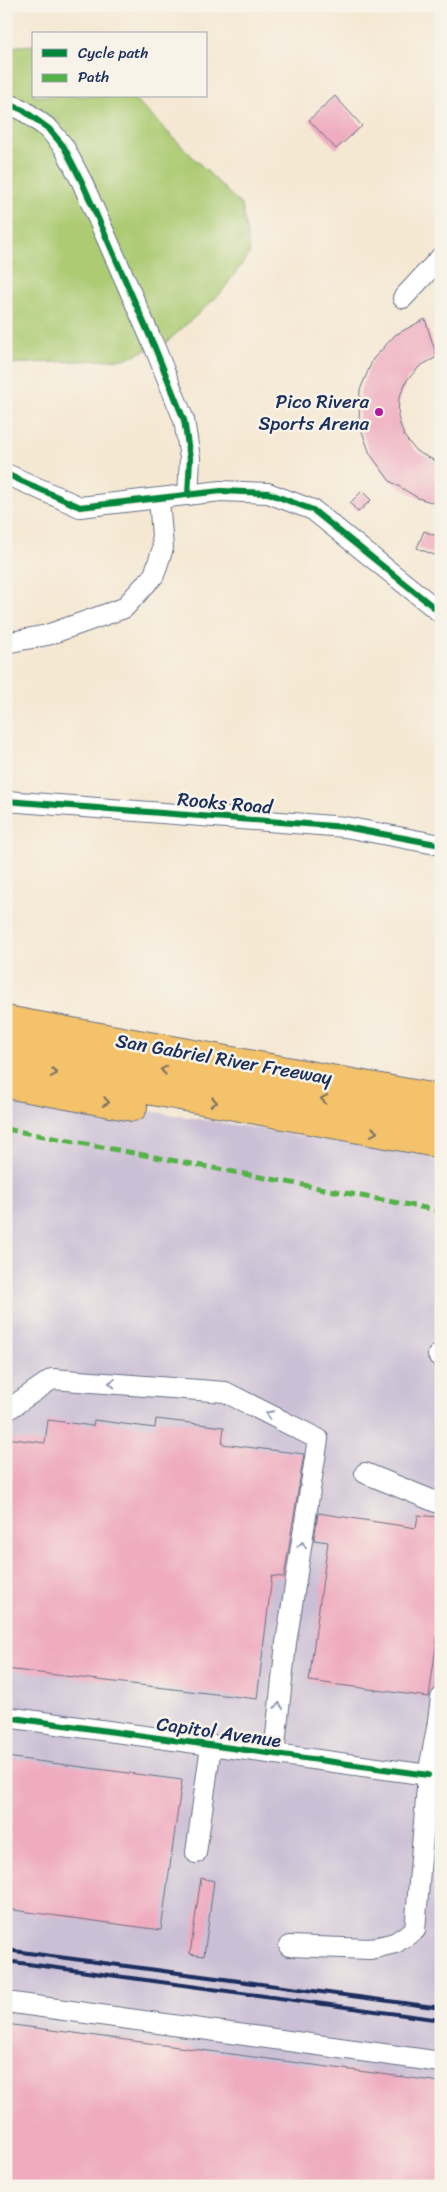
<svg xmlns="http://www.w3.org/2000/svg" width="447" height="2192" font-family="Sriracha,sans-serif">
<rect width="100%" height="100%" fill="#f7f3e8"/>
<filter id="ink" filterUnits="userSpaceOnUse"><feTurbulence type="fractalNoise" baseFrequency=".02" numOctaves="2"/><feDisplacementMap in="SourceGraphic" scale="10" xChannelSelector="R" yChannelSelector="G"/><feConvolveMatrix kernelMatrix="1 2 1 2 8 2 1 2 1" color-interpolation-filters="sRGB"/></filter>
<filter id="wash" filterUnits="userSpaceOnUse"><feTurbulence type="fractalNoise" baseFrequency=".0096" numOctaves="4" result="noise"/><feDisplacementMap in="SourceGraphic" scale="20" xChannelSelector="R" yChannelSelector="G"/><feGaussianBlur stdDeviation="1.12" result="paint"/><feColorMatrix in="noise" values="0 0 0 0 0 0 0 0 0 0 0 0 0 0 0 0 0 1.4 0 .05"/><feComposite in="paint" operator="in"/></filter>
<g filter="url(#wash)">
<rect width="100%" height="100%" fill="#f5e8d3"/>
<path fill="#cbbfd5" d="M6,1097l80,4 355,57v1028h-435z"/>
<path fill="#accb73" stroke="#647d68" d="M34,45v51h98l110,110 8,47 -30,41 -53,48 -43,17 -118,5v-317z"/>
<g id="blocks">
<g fill="#efacc0">
<path d="M335,96l27,30 -26,23 -27,-29z"/>
<path d="M425,319l12,38 -17,9 -13,14 -8,18 -1,19 6,19 12,15 25,13v41l-23,-7 -28,-17 -20,-27 -11,-31 1,-33 13,-31 22,-24z"/>
<path d="M362,491l9,9 -13,12 -8,-9z"/>
<path d="M424,531l17,7v9l-4,9 -20,-8z"/>
<path d="M156,1419l68,8 -2,17 82,10 -20,123 -12,-1 -15,123 -251,-30v-231l39,5 3,-23 45,6 1,-6 61,8z"/>
<path d="M318,1513l98,15 2,-13 19,2 -1,14 5,1v78l-12,87 -120,-16 19,-139 -14,-2z"/>
<path d="M6,1757l176,23 -21,150 -155,-21z"/>
<path d="M201,1878l13,3 -10,75 -14,-2z"/>
<path d="M6,2024l435,58v104h-435z"/>
</g>
</g>
</g>
<g filter="url(#ink)">
<use href="#blocks" fill-opacity="0" stroke="#677087" stroke-width="1"/>
<g fill="none" stroke-linecap="round" stroke-linejoin="round">
<g stroke="#677087" stroke-width="22">
<g id="minor">
<path d="M6,103l17,7 26,19 15,18 18,35 73,166 29,72 6,38 -2,37"/>
<path d="M403,298l38,-41"/>
<path d="M6,474l74,33 141,-16 47,2 45,17 128,103"/>
<path d="M6,643l41,-8 77,-27 30,-33 9,-27 -4,-49"/>
<path d="M6,801l339,26 96,18"/>
<path d="M438,1355l3,1"/>
<path d="M6,1411l46,-32 173,13 93,47 -32,204 -12,111"/>
<path d="M365,1473l76,31"/>
<path d="M6,1717l422,58 13,-2"/>
<path d="M437,1728l4,-30"/>
<path d="M196,1853l15,-107"/>
<path d="M289,1946l81,3 25,-6 20,-13 13,-155 9,-47 4,-4"/>
<path d="M6,2002l435,60"/>
</g>
</g>
<g stroke="#677087" stroke-width="30">
<g id="highway">
<path d="M6,1020l435,79"/>
<path d="M6,1042l435,78"/>
<path d="M6,1064l435,80"/>
<path d="M6,1084l127,23"/>
</g>
</g>
<use href="#minor" stroke="#fff" stroke-width="20"/>
<use href="#highway" stroke="#f3c26a" stroke-width="28"/>
<g stroke="#1b2f5e" stroke-width="4">
<path d="M6,1950l435,58"/>
<path d="M6,1961l435,59"/>
</g>
<path stroke="#55b248" stroke-width="5" stroke-dasharray="10 5" stroke-linecap="butt" d="M6,1129l435,82"/>
<g stroke="#f7f3e8" stroke-width="9">
<g id="cycleway">
<path d="M6,103l17,7 26,19 15,18 18,35 73,166 29,72 6,38 -2,37"/>
<path d="M6,474l74,33 141,-16 47,2 45,17 128,103"/>
<path d="M6,801l339,26 96,18"/>
<path d="M6,1717l422,58"/>
</g>
</g>
<use href="#cycleway" stroke="#00873e" stroke-width="6"/>
</g>
<defs><path id="oneway-chevron" d="M-2-3.5L2.5 0L-2 3.5" fill="none" stroke-width="1.6" stroke-linecap="round" stroke-linejoin="round" transform="scale(1.25)"/></defs>
<g stroke="#7c7163">
<use href="#oneway-chevron" transform="translate(164 1070) rotate(-170)"/>
<use href="#oneway-chevron" transform="translate(54 1073) rotate(10)"/>
<use href="#oneway-chevron" transform="translate(324 1099) rotate(-170)"/>
<use href="#oneway-chevron" transform="translate(106 1102) rotate(10)"/>
<use href="#oneway-chevron" transform="translate(214 1102) rotate(10)"/>
<use href="#oneway-chevron" transform="translate(374 1132) rotate(10)"/>
</g>
<g stroke="#8d97ae">
<use href="#oneway-chevron" transform="translate(112 1383) rotate(-176)"/>
<use href="#oneway-chevron" transform="translate(269 1414) rotate(-153)"/>
<use href="#oneway-chevron" transform="translate(302 1545) rotate(-81)"/>
<use href="#oneway-chevron" transform="translate(279 1706) rotate(-84)"/>
</g>
</g>
<circle fill="#b5179e" stroke="#f7f3e8" stroke-width="2" cx="379" cy="412" r="5"/>
<g text-anchor="middle" dominant-baseline="central" stroke-width="5" stroke-linejoin="round" paint-order="stroke">
<g font-size="19" fill="#1b2f5e" stroke="#f7f3e8" text-anchor="end">
<text x="369" y="401">Pico Rivera<tspan x="369" dy="22">Sports Arena</tspan></text>
</g>
<g font-size="19" fill="#1b2f5e" stroke="#f7f3e8">
<text transform="translate(225 803) rotate(5)">Rooks Road</text>
<text transform="translate(224 1059) rotate(10)">San Gabriel River Freeway</text>
<text transform="translate(219 1732) rotate(8)">Capitol Avenue</text>
</g>
</g>
<rect width="447" height="2192" fill="none" stroke="#f7f3e8" stroke-width="25"/>
<rect x="32" y="32" width="175" height="65" fill="#f7f3e8" stroke="#9fa5b1"/>
<rect x="42" y="49" width="25" height="8" fill="#00873e" stroke="#9fa5b1"/>
<text x="78" y="58" font-size="15" fill="#1b2f5e">Cycle path</text>
<rect x="42" y="74" width="25" height="8" fill="#55b248" stroke="#9fa5b1"/>
<text x="78" y="82" font-size="15" fill="#1b2f5e">Path</text>
</svg>
